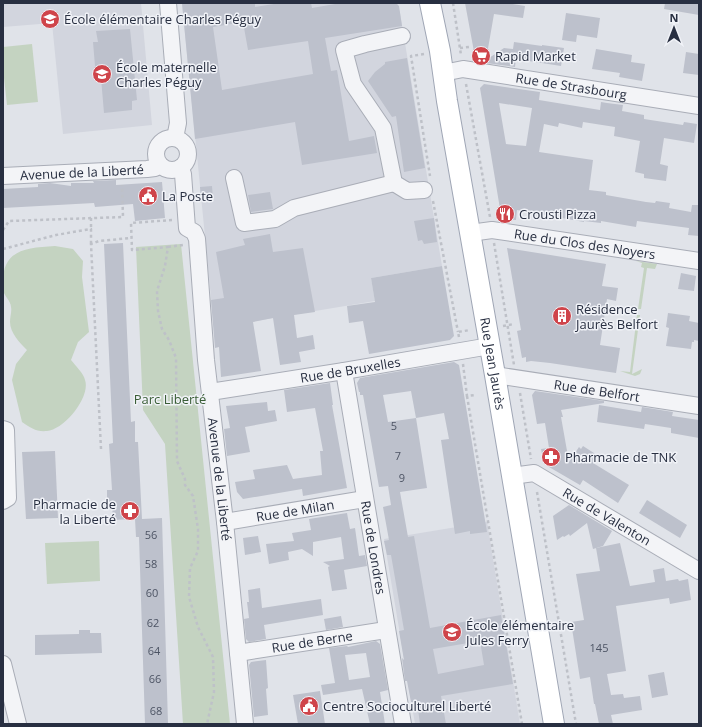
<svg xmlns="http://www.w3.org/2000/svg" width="702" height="727" font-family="'Open Sans',sans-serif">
<rect width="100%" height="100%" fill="#e0e3e9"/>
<g fill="#d2d5de">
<path d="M3,3h138l11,122 -89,9 -11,-111 -49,4z"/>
<path d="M182,3h215l3,10 42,253 -71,12 4,23 -161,27z"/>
<path d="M487,522l33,202h-105l-31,-185z"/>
</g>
<g fill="#c4d3c1">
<path d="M32,44l6,58 -31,3 -4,-36v-22z"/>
<path d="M181,244l49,480h-47l-18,-280 -22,-34 -7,-163z"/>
<path d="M55,246l18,3 10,12 -1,16 7,55 -11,10 -7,18c4,5 13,14 14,20 6,17 -21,50 -38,51 -11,1 -16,-3 -25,-9l-10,-42 4,-16 11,-14c-7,-7 -17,-17 -17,-28 0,-5 2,-11 1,-15 0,-6 -7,-11 -8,-17 -3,-40 20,-42 52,-44z"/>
<path d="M636,261l21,3 -2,5 -8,-1 -6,41h-3l6,-41 -3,-1 1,-4z"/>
<path d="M637,315h3l-8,59 10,-5 -2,5 -5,2 -15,-5 10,1z"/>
<path d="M99,541l1,40 -53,3 -2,-41z"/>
</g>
<g fill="#bdc1cc" fill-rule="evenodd">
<path d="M182,3h73v4l25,-4h31l1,5 29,-5h55l3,3 3,20 -77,12 6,33 6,-1 12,71 25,-5 3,17 -75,12 -7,-43 -100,17zM243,22l5,28 60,-9 5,33 -91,16 -9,-63z"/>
<path d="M465,3h41l19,3 -2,12 -29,-4 -8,46 18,-12 9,1 1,-7 28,4v-1l22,3 -3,18 -45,-7 -1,8 -36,-5 -4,-5z"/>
<path d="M665,3h34v12l-35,-6z"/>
<path d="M566,13l34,5 -3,20 -20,-3 -1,7 -14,-2z"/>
<path d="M130,29l7,71 -5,1v9l-28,3 -3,-35h-5l-3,-36h5l-2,-11z"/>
<path d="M596,49l36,6 -1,7 14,2 -3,17 -23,-4 1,-4 -28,-4z"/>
<path d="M686,52l13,2v21l-16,-2z"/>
<path d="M407,58l18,110 -21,4 -8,-56 -4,1 -24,-36 7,-9 10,-8v-2z"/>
<path d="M484,84l56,8 -1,8 61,10 1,-8 6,1 16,2 -1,6 22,4v4l39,6 1,-3 13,2 -3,19 -30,-5 -4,26 8,2 -2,15 -22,-3v-4l-9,-2 5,-31 -26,-5 1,-9 -32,-5 -1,6 -23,-5 -1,4 -14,-3 -5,28 54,8 -4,30 17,2v3l40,7 9,1 1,-2 14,2 -1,5 22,4 1,-7h7v31l-11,-1 1,-7 -52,-7 -1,6 -35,-6v2l-17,-2v1l-67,-12 -1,10 -10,-1 -5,-4 -21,-127zM499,103l33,5 -6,38 -20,-2z"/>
<path d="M116,180v5l46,-3 3,36 -30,3 -2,-17 -38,3 -1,-4 -91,5v-19l35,-2v-3l12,-1 21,3v-3h23l-1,-2z"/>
<path d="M212,186l1,13h-12l-1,-12z"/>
<path d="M270,192l3,17 -22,3 -3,-17z"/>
<path d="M434,218l3,24 -13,2 -2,-4 -4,1 -4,-20z"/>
<path d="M270,234l3,18 30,-4 12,64 -21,3 3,23 16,-3 2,14 -16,3 2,10 -21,3 -7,-47 -20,4 8,49 -40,6 -2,-30 -4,1 -4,-48 13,-2 -8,-46 29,-7 -2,-6z"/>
<path d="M123,243l8,179 4,-1v21h3l4,77 20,-1 6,206h-23l-6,-187h-3l-1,-18 -22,1 -1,-15 -5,-1v-14h5l-3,-46 4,-1 -9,-199z"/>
<path d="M507,248l99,16 -4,22 16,2 -2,13 -9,-2 -7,46 20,3 -4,25 -66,-10 -19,-2 -5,1v-5l-4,1 -5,-27 4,-1z"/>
<path d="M442,266l12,70 -4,4 -81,14 -6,-33 -14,2 -2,-17 28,-4 -4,-24z"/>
<path d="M681,273l15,3 -2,15 -16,-2z"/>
<path d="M668,313l22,3 -1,5 10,2v18l-5,-1v2h-2l-1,7 -25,-3 3,-18 -3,-1z"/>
<path d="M454,362l5,3 28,167 -17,2v-3l-15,3 -14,-94 8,-1 -5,-26 -28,5 11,70 -27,4 8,45 6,-1 16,92 71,-13 12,69 -72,12 5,28h-26l-3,-22h-6l-4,-21h-2l-3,-23 2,2 -5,-29 5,-1 -13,-75h-4l-3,-14 5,-1 -6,-33 8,-2 -3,-19 -9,1 -16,-92h-3v-3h-1l-2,-9 3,-5zM411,391l5,27 -28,4 -5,-27zM480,641l4,24 -46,9 -5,-25z"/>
<path d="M330,383l3,22h-1l15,83 -44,8 -1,-7 -59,10 -6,-7 -2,-10 20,-3 -2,-9 34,-5 6,14 29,-4 -2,-24h3l-8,-43 -28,4 -3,-22z"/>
<path d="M535,391l69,10v2l-43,7 2,7h-2l8,45 10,-15 2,2 2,-3 14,9 -4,8 36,22 -11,18 -35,-23 -3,5 -31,-18 -6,-8 -2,-10 8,-1 -4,-25 -8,1 -5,-29z"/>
<path d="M267,402l1,9 7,-1 2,11 -32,6 5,25 -23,4 -3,-27 6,-1 -4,-22z"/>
<path d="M599,405l42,7 1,-5 31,5 -1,4 27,4v18l-28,-5v-5l-26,-4 -1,5 -47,-7z"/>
<path d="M55,451l3,67 -32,1 -4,-67z"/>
<path d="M647,500l40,25 -7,13 -41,-25z"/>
<path d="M569,505l43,26 -9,15 -10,3 -6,-26 -17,13 -1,-2 -5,3 -1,-1 -6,4 -4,-24z"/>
<path d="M347,513l3,16 5,-1 4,28 6,-1 2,11 -23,4 3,19 -15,2 -4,-24 2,-1 -7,-4 21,-3 -3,-22 -28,5v14l-11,-7 -14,3 1,8 -20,4 -3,-20 28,-3 -2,-8 19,-3 -2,-11z"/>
<path d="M258,536l3,16 -16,3 -2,-17z"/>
<path d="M620,543l10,43 25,-4 -2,-12 11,-2 2,13 12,-2 1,2 9,-2 3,21 -21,4 -1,-6 -53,8 10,65 -19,3 4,21 12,-1 1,4 16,-2 2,14 -31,5 2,9h-14l-4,-20h-1l-4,-27 -10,2 -9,-57 13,-2 -8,-46 24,-3 -4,-23z"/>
<path d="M260,588l2,20 59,-9 2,16 -59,10 2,14 -17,3 -3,-3 -2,-20 5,-1 -2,-16h2l-1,-12z"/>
<path d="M341,616l2,11 -17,3 -2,-11z"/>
<path d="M79,630h11v3h11l1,20 -67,2v-20l44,-1z"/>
<path d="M376,641l4,3 8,46 -8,2 5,32h-15l-8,-35 -39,6 -2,-10 14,-2 -6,-35 18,-2 1,1zM366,653l4,24 -21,3 -4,-25z"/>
<path d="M266,660l2,28 -2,1 2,26 -14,2 -5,-52 2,-3z"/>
<path d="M664,672l4,23 -16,3 -4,-23z"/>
<path d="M320,691l5,33h-27l-5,-29z"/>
</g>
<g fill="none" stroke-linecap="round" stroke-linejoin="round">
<g stroke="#a9adb7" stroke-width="18">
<g id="minor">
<path d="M168,3l10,120 -3,15"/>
<path d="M402,36l-37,8 -21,6 9,34 30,44 11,55 13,8 17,-1"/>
<path id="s1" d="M443,73l20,-4 236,37"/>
<circle cx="172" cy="154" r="16"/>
<path id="s2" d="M180,168l3,6 4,54 7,4 3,7 9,121 19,162 20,202"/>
<path id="s3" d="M3,176l144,-7 8,-1 5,-3"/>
<path d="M234,178l10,45 31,-4 19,-11 100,-25"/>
<path id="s4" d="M470,233l22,-3 207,31"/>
<path id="s5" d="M344,371l59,353"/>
<path id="s6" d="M495,375l204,31"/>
<path id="s7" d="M210,392l134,-21 146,-25"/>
<path d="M3,429l3,1 2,68 -5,3"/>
<path id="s8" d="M512,476l22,-3 165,98"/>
<path id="s9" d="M225,522l140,-23"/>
<path id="s10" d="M238,653l148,-23"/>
<path d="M3,664l15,60"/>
</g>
</g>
<g stroke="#9fa6b5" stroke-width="22">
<g id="major">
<path id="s11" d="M430,3l10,48 7,50 48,274 59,349"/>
</g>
</g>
<g stroke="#bec1c8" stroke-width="2.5" stroke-dasharray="3 3" stroke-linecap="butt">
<path d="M453,3l8,52"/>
<path d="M460,48l9,-1"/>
<path d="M424,54l-13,2 19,120"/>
<path d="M466,84l24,133"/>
<path d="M433,201l25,131"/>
<path d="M91,218v11"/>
<path d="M172,220l-41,3 1,27 36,-3 -3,19 -8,25 1,20 4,18 7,11 7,18 1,103 8,18v6l8,11 5,33v22l-8,17 -1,29 9,30 15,30 1,35 -7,32"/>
<path d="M3,230l6,-9 114,-4 -1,-32"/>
<path d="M494,243l20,122"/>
<path d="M168,247l15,-2"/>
<path d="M3,249l53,-14 35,-6v15"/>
<path d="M503,326l11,-2"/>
<path d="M459,337l-1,-5 12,-2"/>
<path d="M463,364l4,32 8,-1"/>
<path d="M520,393l11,66"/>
<path d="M467,396l55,328"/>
<path d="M101,449l-10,-205 8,-3 32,-3"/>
<path d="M537,492l39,232"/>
</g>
<use href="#minor" stroke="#f3f4f7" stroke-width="16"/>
<use href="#major" stroke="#fff" stroke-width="20"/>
</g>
<defs>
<g id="school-disc" transform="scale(1)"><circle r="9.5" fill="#cf444a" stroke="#f0f2f7"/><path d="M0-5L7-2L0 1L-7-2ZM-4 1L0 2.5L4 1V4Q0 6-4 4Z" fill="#fff"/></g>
<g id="supermarket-disc" transform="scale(1)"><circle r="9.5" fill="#cf444a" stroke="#f0f2f7"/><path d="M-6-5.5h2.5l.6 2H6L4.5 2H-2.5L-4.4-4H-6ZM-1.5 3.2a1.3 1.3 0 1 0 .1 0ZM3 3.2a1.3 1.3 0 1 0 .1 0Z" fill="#fff"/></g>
<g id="civic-disc" transform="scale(1)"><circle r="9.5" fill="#cf444a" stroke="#f0f2f7"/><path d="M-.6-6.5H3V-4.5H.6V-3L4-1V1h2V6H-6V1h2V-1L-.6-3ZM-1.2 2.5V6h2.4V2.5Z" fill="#fff"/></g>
<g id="restaurant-disc" transform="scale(1)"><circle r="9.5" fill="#cf444a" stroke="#f0f2f7"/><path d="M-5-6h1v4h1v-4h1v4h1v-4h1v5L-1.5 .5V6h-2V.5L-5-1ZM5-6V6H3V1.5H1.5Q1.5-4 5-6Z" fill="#fff"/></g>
<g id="building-disc" transform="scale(1)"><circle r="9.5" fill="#cf444a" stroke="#f0f2f7"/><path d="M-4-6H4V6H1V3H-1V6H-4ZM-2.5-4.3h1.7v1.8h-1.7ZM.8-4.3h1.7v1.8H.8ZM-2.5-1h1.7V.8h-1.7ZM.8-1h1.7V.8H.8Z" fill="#fff"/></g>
<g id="pharmacy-disc" transform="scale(1)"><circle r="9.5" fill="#cf444a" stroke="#f0f2f7"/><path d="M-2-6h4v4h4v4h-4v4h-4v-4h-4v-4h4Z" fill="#fff"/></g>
</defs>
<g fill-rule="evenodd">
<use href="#school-disc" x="50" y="19"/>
<use href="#supermarket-disc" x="481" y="56"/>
<use href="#school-disc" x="102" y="74"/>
<use href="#civic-disc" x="148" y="196"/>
<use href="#restaurant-disc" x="505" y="214"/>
<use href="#building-disc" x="562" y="316"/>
<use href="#pharmacy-disc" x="551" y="457"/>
<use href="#pharmacy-disc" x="130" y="511"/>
<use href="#school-disc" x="452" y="632"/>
<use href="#civic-disc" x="309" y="706"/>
</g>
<g text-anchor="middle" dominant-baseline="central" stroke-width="3" stroke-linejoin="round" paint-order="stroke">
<g font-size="11" fill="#4d5464">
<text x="394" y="425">5</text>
<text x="398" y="455">7</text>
<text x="402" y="477">9</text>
<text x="151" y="534">56</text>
<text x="151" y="563">58</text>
<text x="152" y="592">60</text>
<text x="153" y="622">62</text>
<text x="599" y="647">145</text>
<text x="154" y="650">64</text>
<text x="155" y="678">66</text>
<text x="156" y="710">68</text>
</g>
<g font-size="13" fill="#282f41" stroke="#f0f2f7" text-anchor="start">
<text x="64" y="19">École élémentaire Charles Péguy</text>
<text x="495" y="56">Rapid Market</text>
<text x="116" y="67">École maternelle<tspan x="116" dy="15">Charles Péguy</tspan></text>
<text x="162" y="196">La Poste</text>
<text x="519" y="214">Crousti Pizza</text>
<text x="576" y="309">Résidence<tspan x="576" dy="15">Jaurès Belfort</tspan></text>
<text x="565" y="457">Pharmacie de TNK</text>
<text x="116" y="504" text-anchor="end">Pharmacie de<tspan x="116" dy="15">la Liberté</tspan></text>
<text x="466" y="625">École élémentaire<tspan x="466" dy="15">Jules Ferry</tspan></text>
<text x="323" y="706">Centre Socioculturel Liberté</text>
</g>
<g font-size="13" fill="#282f41" stroke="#f0f2f7">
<text stroke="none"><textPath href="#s1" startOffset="130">Rue de Strasbourg</textPath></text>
<text stroke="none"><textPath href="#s3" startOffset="79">Avenue de la Liberté</textPath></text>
<text stroke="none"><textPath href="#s4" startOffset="116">Rue du Clos des Noyers</textPath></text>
<text stroke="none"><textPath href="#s11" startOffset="366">Rue Jean Jaurès</textPath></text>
<text stroke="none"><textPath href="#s7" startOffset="142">Rue de Bruxelles</textPath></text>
<text stroke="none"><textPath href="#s6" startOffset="103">Rue de Belfort</textPath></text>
<text stroke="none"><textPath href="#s2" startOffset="318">Avenue de la Liberté</textPath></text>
<text stroke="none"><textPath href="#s9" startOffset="71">Rue de Milan</textPath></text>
<text stroke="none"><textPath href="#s8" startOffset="107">Rue de Valenton</textPath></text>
<text stroke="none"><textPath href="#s5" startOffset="179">Rue de Londres</textPath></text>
<text stroke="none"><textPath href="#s10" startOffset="75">Rue de Berne</textPath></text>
</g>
<g font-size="13" fill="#395d36" stroke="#f0f2f7">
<text x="170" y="399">Parc Liberté</text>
</g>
</g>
<rect width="702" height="727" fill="none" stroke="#282f41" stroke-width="8"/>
<g transform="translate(674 28)" stroke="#f0f2f7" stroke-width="3" paint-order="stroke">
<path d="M0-3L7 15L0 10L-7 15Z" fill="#282f41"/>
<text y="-6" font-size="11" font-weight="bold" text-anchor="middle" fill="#282f41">N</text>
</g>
</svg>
